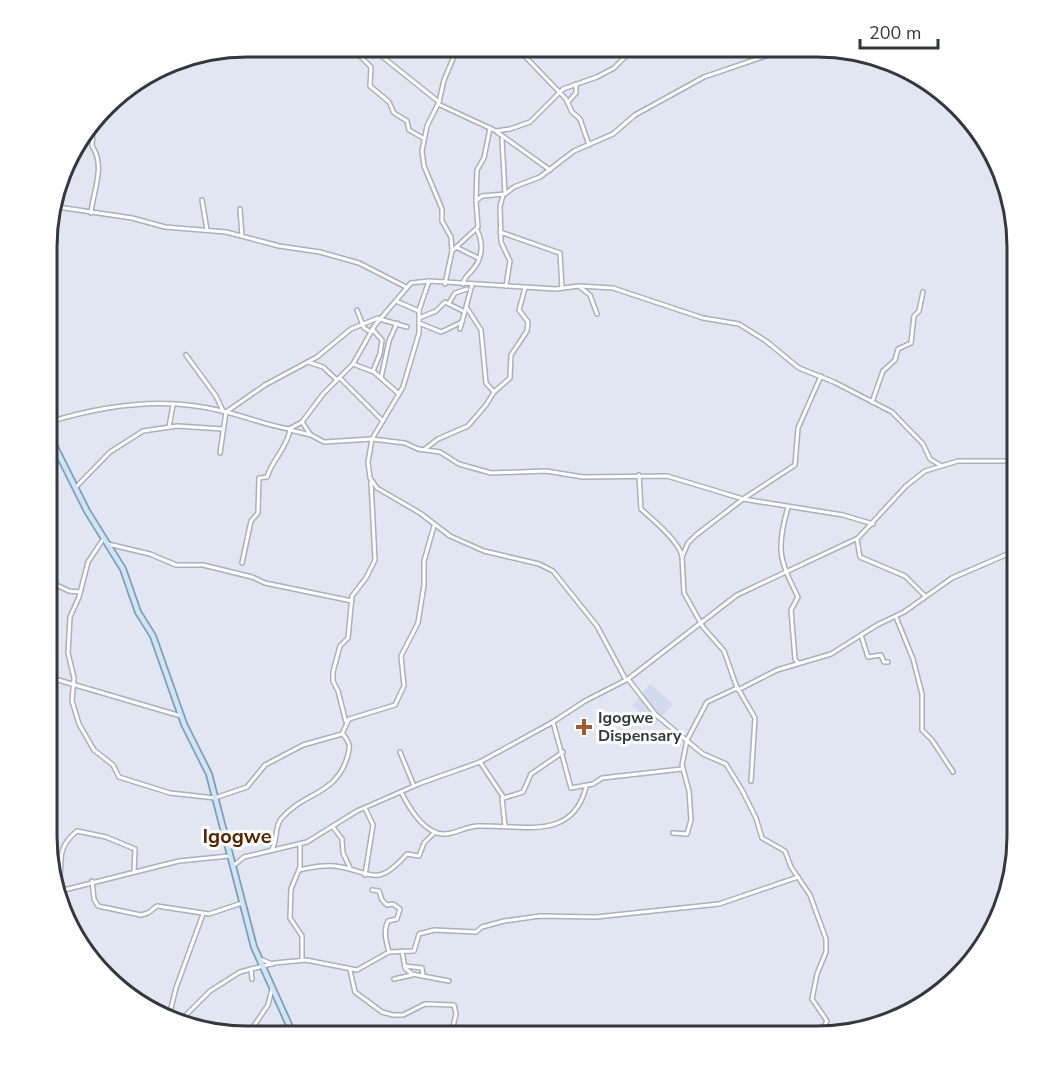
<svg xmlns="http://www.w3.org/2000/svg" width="1064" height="1083" font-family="'Nunito Sans',sans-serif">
<rect width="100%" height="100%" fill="#e1e6f2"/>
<path fill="#d3daed" d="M650,684l23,20 -18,21 -23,-19z"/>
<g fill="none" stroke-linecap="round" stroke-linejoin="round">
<g stroke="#aaafbb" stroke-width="6">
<g id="minor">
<path d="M363,47l-4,8 12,12 -1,19 19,16 5,11 13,8 2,9 14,8"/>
<path d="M364,47l10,3 65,52"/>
<path d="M444,47l11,6"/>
<path d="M516,47l50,52 6,13 8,7 9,26"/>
<path d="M568,102l8,-9v-9"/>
<path d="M438,104l58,27 14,-2 20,-7 33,-33 34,-12 17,-9 20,-20"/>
<path d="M90,126l3,3 -1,17c14,20 1,45 -1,67"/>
<path d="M497,132l53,38"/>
<path d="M502,139l3,55"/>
<path d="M503,195l-3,12 1,35 9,19 -4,25"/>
<path d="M202,200l5,30"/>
<path d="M476,201l1,-31 7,-12 6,-30"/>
<path d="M51,206l81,12 33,9 61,5 53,14 41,6 39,11 47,24"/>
<path d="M240,209l2,27"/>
<path d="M500,232l60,21 2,35"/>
<path d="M456,247l22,11"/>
<path d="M452,251l-1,-14 -9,-16v-12l-18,-43 -2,-15 5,-25 12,-24 5,-22 14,-33"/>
<path d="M429,281l-10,29v23l-16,54 -31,52 -4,23 2,16 7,10 43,25 30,23 34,15 55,13 14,7 44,55 29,54"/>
<path d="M445,284l7,-33 26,-24 -2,-26 6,-5 23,-2 9,-7 26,-10 34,-26 39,-17 22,-19 69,-38 85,-29"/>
<path d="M463,284c1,-8 7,-10 11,-16 9,-11 9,-26 3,-38"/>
<path d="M580,287l10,8 7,19"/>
<path d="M396,301l23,10"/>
<path d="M449,303l6,-10 12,-4"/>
<path d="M467,308l14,22 5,53 8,9"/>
<path d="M357,310l7,18 7,4"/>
<path d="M419,318l17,-7 9,-9 20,10"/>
<path d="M380,319l27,8"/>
<path d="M419,323l22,9 21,-10"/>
<path d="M372,329l10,11 -2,14 -7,17"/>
<path d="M460,329l12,-44"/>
<path d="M186,355l30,41 7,15"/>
<path d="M308,362l15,5 14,13"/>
<path d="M353,364l21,8 25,22"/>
<path d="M340,378l43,43"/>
<path d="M381,378l8,-37 8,-18"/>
<path d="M872,402l11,-31 12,-11 3,-11 13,-6 3,-27 5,-5 4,-19"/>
<path d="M49,422c55,-17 116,-26 173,-11 22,5 44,14 67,18l13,-7 21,-28 30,-30 22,-39 36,-42 18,-2 127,8 23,-3 34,2 90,30 36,6 27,17 33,27 35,14 58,30 31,32 7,15 10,6"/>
<path d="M302,422l8,12"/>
<path d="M169,427l4,-22"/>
<path d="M290,430l21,5 13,7 48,-3 33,4 13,6 22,3 19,12 32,9 55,-2 37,6 84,-1 76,23 100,16 30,9"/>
<path d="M425,449l13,-10 30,-13 18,-21 8,-13 16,-14 1,-23 16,-24 1,-9 -9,-12 6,-22"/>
<path d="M220,453l6,-41 39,-27 52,-28 34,-28 27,-11"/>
<path d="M639,475l2,34c12,11 37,31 41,47"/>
<path d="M76,487l34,-35 33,-21 34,-5 46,3"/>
<path d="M788,507c-12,42 -9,52 10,90l-7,13 4,49 3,4"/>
<path d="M104,538l-16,24 -9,35 -9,20 -2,36 6,25 -2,23 7,23 15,26 19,15 6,12 51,16 45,5 32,-11 18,-22 38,-20 39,-11 7,-15 46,-14 9,-19 -3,-30 17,-33 6,-38v-24l10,-35"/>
<path d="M857,539l3,18 45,19 20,20"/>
<path d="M108,544l42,10 26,11h27l49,12 13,6 87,18"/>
<path d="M242,563l9,-42 7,-8 1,-35 8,-1c5,-17 20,-29 23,-47"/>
<path d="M48,581l21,10 11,1"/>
<path d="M896,617l17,42 9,35v36l10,10 21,32"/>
<path d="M861,635l7,22 13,-2 3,7h4"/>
<path d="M48,677l133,39"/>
<path d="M628,679l28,36 47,39 23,10 16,26 14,28 6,20 23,13 6,16 19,28 16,44v13l-9,22 -5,25 15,22 -8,15"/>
<path d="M738,690l39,-20 54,-16 46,-29 27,-13 48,-34 65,-28"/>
<path d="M346,722l-8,-31 -5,-10v-9l7,-26 8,-8 4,-42 14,-18 9,-18 -4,-78"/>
<path d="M553,722l18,66 22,-4 9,-6 80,-9"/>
<path d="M400,752l14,34"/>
<path d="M480,762l24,36 19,-6 8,-18 32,-22"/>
<path d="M751,781l4,-63 -19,-33 -12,-34 -21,-24 -19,-34 -2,-36 6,-14 8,-8 47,-36 52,-34 3,-37 23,-52"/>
<path d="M401,792c8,15 19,35 36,41 14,4 26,-6 40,-7 43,-2 95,17 109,-39"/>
<path d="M502,798l3,28"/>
<path d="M333,827l9,12 1,14 7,15"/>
<path d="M673,833l14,1 4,-14 -2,-29 -7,-26 5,-25 20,-38 30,-14"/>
<path d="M300,845v22l-9,22 -1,29 12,18v24"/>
<path d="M272,849c6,-9 2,-21 9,-30 22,-27 54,-23 66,-61 4,-13 3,-14 -4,-24"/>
<path d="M50,865h8"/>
<path d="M233,866l11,-9 63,-15 50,-31 64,-28 59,-21 73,-40 32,-21 43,-22 109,-84 121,-57 48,-52 19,-15 33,-10h59"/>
<path d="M299,870c14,-3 28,-6 42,-3 35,8 38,18 66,-13l12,2 5,-13 10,-10"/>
<path d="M365,875l8,-50 -8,-17"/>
<path d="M92,881l2,18 4,7 43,9 7,-2 9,-7 52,8 33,-11"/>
<path d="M372,890l7,1 3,9 5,5 6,-1 7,5 -3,10 -9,2c-5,10 -2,20 1,31"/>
<path d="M56,892l123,-31 50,-5"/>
<path d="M56,892c11,-25 -5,-40 21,-61l29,6 29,12 -1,23"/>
<path d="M402,951l3,17 7,6 37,7"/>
<path d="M260,959l12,5"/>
<path d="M405,966l17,2 1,7"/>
<path d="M251,969l1,10"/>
<path d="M350,970l5,22 27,20 11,3h10l22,-11 29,1 2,9 -4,17 3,5"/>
<path d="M394,979l18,-4"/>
<path d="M169,1016l7,-28 27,-74"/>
<path d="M181,1020l29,-29 30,-19 35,-9 31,-3 51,10 32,-18 25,-1 5,-17 15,-4 42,2 6,-5 22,-6 36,-5 56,1 123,-13 79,-27"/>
<path d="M247,1036l21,-31 4,-16"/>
</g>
</g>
<g stroke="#829cb1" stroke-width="8">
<path id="major" d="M49,435l38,76 36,58 15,43 15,24 31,88 25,50 45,173 40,89"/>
</g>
<use href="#minor" stroke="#fff" stroke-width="3"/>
<use href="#major" stroke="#cde5f6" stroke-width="4.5"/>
</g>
<path fill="#a05b2e" stroke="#fff" stroke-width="2" d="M581 718h6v6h6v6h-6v6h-6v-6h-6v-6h6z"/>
<g text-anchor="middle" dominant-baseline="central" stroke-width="6" stroke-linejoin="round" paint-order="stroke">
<g font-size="16" font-weight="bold" fill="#35373c" stroke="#fff" text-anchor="start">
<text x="598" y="718">Igogwe<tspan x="598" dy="18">Dispensary</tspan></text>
</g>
<g font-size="20" font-weight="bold" fill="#532603" stroke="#fff">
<text x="237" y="836">Igogwe</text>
</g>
</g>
<path d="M0 0H1064V1083H0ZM247 57H817A190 190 0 0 1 1007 247V836A190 190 0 0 1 817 1026H247A190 190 0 0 1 57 836V247A190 190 0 0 1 247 57Z" fill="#fff" fill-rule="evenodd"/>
<path fill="none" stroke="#35373c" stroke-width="3" d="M247 57H817A190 190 0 0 1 1007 247V836A190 190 0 0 1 817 1026H247A190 190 0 0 1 57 836V247A190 190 0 0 1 247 57Z"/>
<path d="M860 39v9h78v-9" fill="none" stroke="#35373c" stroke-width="3"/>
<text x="869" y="39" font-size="18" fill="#35373c" stroke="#ffffff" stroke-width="4.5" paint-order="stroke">200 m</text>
</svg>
